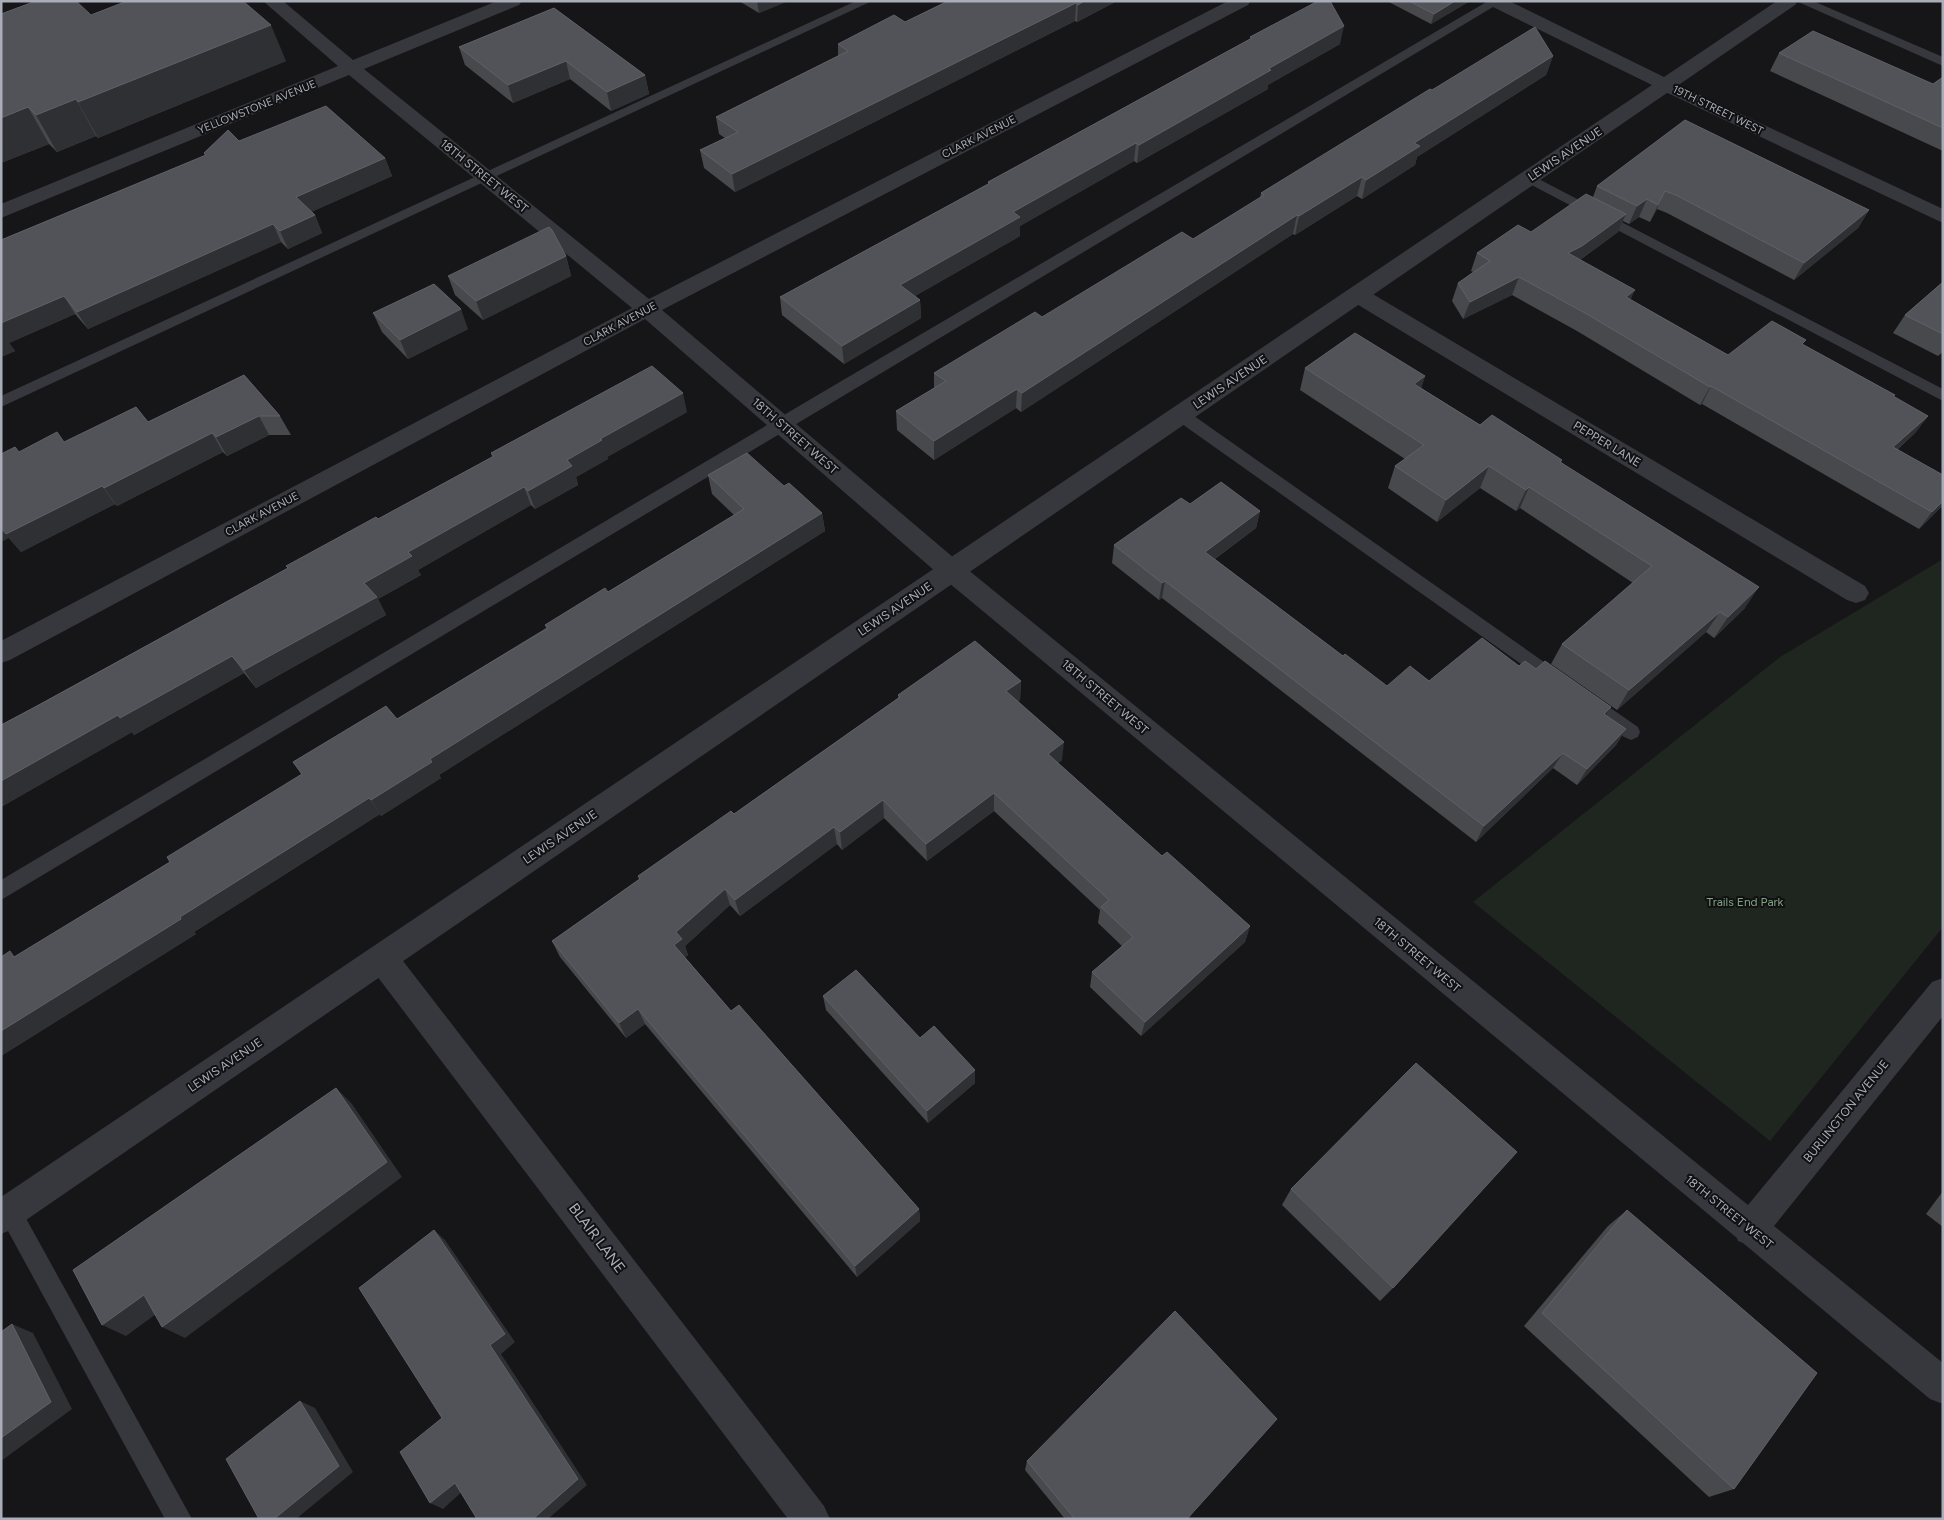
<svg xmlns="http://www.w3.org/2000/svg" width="1944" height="1520" font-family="Figtree,sans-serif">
<rect width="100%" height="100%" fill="#161618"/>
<path fill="#1e261f" d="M1943,559v368l-173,214 -297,-239 307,-245z"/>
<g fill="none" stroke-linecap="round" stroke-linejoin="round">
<g fill="#37383d" fill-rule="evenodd">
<path d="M856,1h16l-871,406v-11z"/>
<path d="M1488,1h15l-1502,899v-20l815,-484z"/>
<path d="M1796,1h17l130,56v9z"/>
<path d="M1529,174l414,215v12l-419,-220 -2,-3 2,-3z"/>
<path d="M1181,410l6,1 377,265 3,5 -3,5 -6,2 -6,-2 -377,-267 -2,-4 2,-4z"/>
<path d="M1587,694l6,2 45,31 2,5 -2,5 -7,3 -7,-3 -43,-31 -3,-5 3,-5z"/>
<path d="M10,1201l8,3 174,315h-27l-163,-299 -1,-14z"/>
</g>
<g fill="#37383d" fill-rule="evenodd">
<path d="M263,1h20l70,59 144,-59h25l-3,4 -155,64 285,230 579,-298h23l-3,4 -586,305 299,254 787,641 184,-223 11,-4v38l-169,210 169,137v41l-13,-5 -187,-156 -5,-2 -1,-3 -794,-660 -298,-259 -635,341 -9,3v-22l631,-333 -283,-233 -348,143v-14l337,-138z"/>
<path d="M1666,79l277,130v14l-284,-134 -2,-4 2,-4z"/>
<path d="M1358,288l8,2 499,296 4,7 -4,7 -9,3 -9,-3 -497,-300 -3,-5 3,-5z"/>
<path d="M382,944l11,4 431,558 6,13h-42l-417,-551 -4,-10 4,-10z"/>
</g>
<path fill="#37383d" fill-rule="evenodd" d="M1486,1h23l155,76 113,-76h21l-3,4 -1782,1224 -12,5v-37l1651,-1112 -163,-80z"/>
</g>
<g fill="#47494d">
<path d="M739,1h49l-29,12z"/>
<path d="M948,1h169l-40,21 -2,-1 -340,171 -31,-24 -4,-18 25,-12 -6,-4 -3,-17 122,-61v-12l67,-22z"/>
<path d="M1387,1h83l-39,23z"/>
<path d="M554,8l91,67 4,19 -38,17 -41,-32 -57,24 -48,-38 -6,-18z"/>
<path d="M1,14l90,1 195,46 -188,77 -2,-2 -39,16 -8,-8 -48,19z"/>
<path d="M1250,37l90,7 -72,41v4l-131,74 -3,-2 -114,65v10l-105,60 5,4 1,18 -77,46 -62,-49 -2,-18 208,-113v-2l262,-143z"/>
<path d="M1779,53l154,31 10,-7v74l-173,-80z"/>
<path d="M1553,56l-7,19 -129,82 -2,8 -53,34 -5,-3 -62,39 -2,-1 -272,178 -5,-4 -82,52 -37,-30 -1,-19 38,-23v-15l259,-134 67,-41 1,-5 171,-103z"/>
<path d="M1685,120l184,90 -11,18 -64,52 -127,-67 -10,-4 -7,13 -11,-5 -10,7 -6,-3 -5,11 -38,28 51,40 97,55 75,-10 92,50 -2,2 35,19 -13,17 -18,17 46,55 -24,24 -217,-125 -2,1 -123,-74 -65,-36 -49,24 -11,-18 6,-18 15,-11 -2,-1 6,-18 54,-21 62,-35 4,-11z"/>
<path d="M239,141l146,17 7,18 -81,36 4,3 7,18 -34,16 -7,-7 -193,87 -13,-15 -66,29 6,8 -14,6v-117l204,-84 -1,-3z"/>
<path d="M566,256l5,20 -88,44 -28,-25 -7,-19z"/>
<path d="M1943,282v70l-5,4 -45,-23 12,-18z"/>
<path d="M373,313l95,16 -60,30 -26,-27z"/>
<path d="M1305,368l120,8 -4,12 59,37 82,35 -1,2 184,146 -31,30 -8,-6 -89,78 -66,-46 11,-20 71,-61 -113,-75 -4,3 -36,-23 -43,34 -49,-34 7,-22 10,-7 -105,-69z"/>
<path d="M244,375l36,41 11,19h-22l-42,21 -4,-4 -106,54 -2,-2 -94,48 -12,-14 10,-86 45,-10 84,-20z"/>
<path d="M687,412l-80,45 1,2 -32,18 2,8 -43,24 -4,-4 -113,65 3,5 -43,24 8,16 -130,73 -12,-15 -110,62 -2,-3 -131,75v-82l491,-268 -1,-4z"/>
<path d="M708,475l76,11 38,27 3,18 -386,244 2,3 -60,38 -1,-2 -186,118 2,2 -195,122v-99l16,-1 153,-94 132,-87 -9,-13 104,-43 149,-91 -1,-3 63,-33 126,-77 -22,-21z"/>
<path d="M1190,504l70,7 -4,17 -41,31 128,97 44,30 42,-5 90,-15 17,3 90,60 -10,16 -39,40 -24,-17 -77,74 -314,-244 -3,2 -47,-37 2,-18z"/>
<path d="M1021,681l-1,19 -2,1 44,59 -4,3 104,93 88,70 -5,16 -104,94 -51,-49 2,-15 30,-26 -24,-23 2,-13 -106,-99 -67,50 -43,-43 -42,32 -5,-6 -97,72 -10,-11 -45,41 3,9 -3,2 46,54 188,198 1,12 -63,56 -212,-253 -19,14 -66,-81 -8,-16 87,-62 -1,-3 96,-62 164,-116v-3z"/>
<path d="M823,996l97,42 55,32v13l-47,40 -102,-113z"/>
<path d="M1291,1189l102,99 -13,13 -98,-96z"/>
<path d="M1943,1191v36l-17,-13z"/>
<path d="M1627,1210l107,279 -25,8 -185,-171 84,-100z"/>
<path d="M1027,1461l160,58h-122l-40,-49z"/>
</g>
<g fill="#2f3033">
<path d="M757,1h31l-29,12z"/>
<path d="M1084,1h33l-40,21 1,-17z"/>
<path d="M1455,1h15l-39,23 3,-10z"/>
<path d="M1076,3l-1,18 -340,171 -3,-18z"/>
<path d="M271,25l15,36 -188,77 -20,-36z"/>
<path d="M1344,26l-4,18 -72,41v4l-131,74 2,-18 129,-76z"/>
<path d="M1553,56l-7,19 -129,82 -2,8 -53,34 4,-19 48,-37z"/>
<path d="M566,61l4,18 -57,24 -5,-18z"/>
<path d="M645,75l4,19 -38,17 -4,-19z"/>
<path d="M76,99l20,37 -39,16 -21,-37z"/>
<path d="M28,107l21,37 -48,19v-45z"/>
<path d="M1136,143l-2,18 -114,65v10l-119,68 -1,-19 113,-73z"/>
<path d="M385,158l7,18 -88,39 -8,-18z"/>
<path d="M1362,177l-5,19 -62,39 4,-19z"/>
<path d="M1665,191l-8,18 -7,13 8,-17z"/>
<path d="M1647,199l-8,18 -10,7 8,-18z"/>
<path d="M1869,210l-11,18 -64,52 10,-17z"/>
<path d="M1626,214l-8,18 -44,32 -6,-11z"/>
<path d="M315,215l7,18 -34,16 -8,-18z"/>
<path d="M1297,215l-4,19 -272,178 1,-19z"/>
<path d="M273,224l8,18 -193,87 -11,-17z"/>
<path d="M566,256l5,20 -88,44 -7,-19z"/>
<path d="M1519,277l-7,18 -49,24 7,-17z"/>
<path d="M1635,290l-8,18 -1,-11z"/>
<path d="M64,296l11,18 -66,29 6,8 -14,6v-34z"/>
<path d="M920,300l1,18 -77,46 -2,-18z"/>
<path d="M461,309l7,20 -60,30 -8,-19z"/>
<path d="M1425,376l-7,22 -4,-14z"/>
<path d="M1711,386l-9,18 -2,1 10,-18z"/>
<path d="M1017,389l-1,19 -82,52v-19z"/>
<path d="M683,393l4,19 -80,45 1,2 -32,18 2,8 -43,24 -7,-18 39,-31 33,-21z"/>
<path d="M259,416l10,19 -42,21 -11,-19z"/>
<path d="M1928,416l-13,17 -35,32 13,-18z"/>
<path d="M212,433l11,19 -106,54 -13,-18z"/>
<path d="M1489,466l-9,22 -43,34 9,-22z"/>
<path d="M102,486l13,18 -94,48 -12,-14 -8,4v-15z"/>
<path d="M524,487l7,18 -113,65 3,5 -43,24 8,16 -130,73 -12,-18 164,-118z"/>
<path d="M1529,487l-9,21 -4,3 10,-21z"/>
<path d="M1943,501v4l-24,24 13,-17z"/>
<path d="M1260,511l-4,17 -55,41 4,-17z"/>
<path d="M822,513l3,18 -386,244 2,3 -60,38 -10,-16 59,-41z"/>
<path d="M1165,581l-3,17 -3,2 3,-17z"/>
<path d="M1759,587l-14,21 -31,30 14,-21z"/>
<path d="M1720,612l-14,20 -89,78 12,-20z"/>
<path d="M232,656l12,17 -110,62 -2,-3 -131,75v-26l117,-66z"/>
<path d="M1021,681l-1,19 -14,10v-19z"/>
<path d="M1611,707l-10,16 3,-9z"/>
<path d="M1626,729l-10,16 -39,40 10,-16z"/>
<path d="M1064,742l-2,18 -16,12 2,-18z"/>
<path d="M1563,753l-10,15 -77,74 8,-16z"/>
<path d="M994,793v18l-67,50 -1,-17z"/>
<path d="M369,798l11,16 -186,118 2,2 -195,122v-25l179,-114z"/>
<path d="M883,800l1,18 -42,32 -2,-18z"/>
<path d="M834,827l3,17 -97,72 -5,-16z"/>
<path d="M725,889l5,16 -45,41 3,9 -8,6 -6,-16 2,-13z"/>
<path d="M1250,926l-5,16 -104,94 4,-14z"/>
<path d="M638,1009l7,15 -19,14 -7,-15z"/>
<path d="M975,1070v13l-47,40 -1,-12z"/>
<path d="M336,1088l16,16 50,73 -217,161 -23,-11z"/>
<path d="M919,1209l1,12 -63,56 -2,-11z"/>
<path d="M434,1230l11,10 70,102 -14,12 86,131 -39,34h-15l-43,-174z"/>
<path d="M144,1295l23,11 -41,30 -24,-11z"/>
<path d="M12,1324l21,9 39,76 -71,52v-23z"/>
<path d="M300,1401l15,7 38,64 -57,47h-22z"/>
<path d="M455,1483l11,5 -23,21 -13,-6z"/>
</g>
<g fill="#525359" stroke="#5f6168">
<path d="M36,1h40l15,14 36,-14h116l28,24 -193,77 -2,-3 -40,16 -8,-8 -27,11v-104z"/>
<path d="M948,1h136l-6,4 -2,-2 -344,171 -32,-24 38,-18 -22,-15 132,-66 -10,-7 56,-29 11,7z"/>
<path d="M1318,1h12l14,25 -76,43 3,1 -132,75 -3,-2 -123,69 7,5 -120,68 20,15 -78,46 -62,-49 210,-114 -2,-1 264,-144 -2,-1z"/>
<path d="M1409,1h46l-21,13z"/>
<path d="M554,8l91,67 -38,17 -41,-31 -58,24 -49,-38z"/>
<path d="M1535,27l18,29 -139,87 6,3 -54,34 -4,-3 -63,39 -2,-1 -275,178 -5,-4 -83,52 -38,-30 50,-30 -12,-8 101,-61 7,5 140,-85 11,7 71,-44 -3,-2 169,-104 2,1z"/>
<path d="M1813,31l120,53 10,-7v51l-164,-75z"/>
<path d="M326,106l59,52 -89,39 19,18 -35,16 -7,-7 -196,88 -13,-16 -63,27v-83l205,-85 -2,-2 24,-23 11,11z"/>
<path d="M1685,120l184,90 -65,53 -128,-68 -11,-4 -7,14 -11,-6 -10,7 -40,-20z"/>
<path d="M1586,194l40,20 -44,32 -14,7 67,37 -9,7 102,58 44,-34 34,19 -4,4 93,51 -2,1 35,20 -35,31 50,28v26l-11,11 -221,-126 -1,1 -125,-74 -66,-36 -49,25 -12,-19 32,-22 -13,-8 41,-28 13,7z"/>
<path d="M549,227l3,3 14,26 -90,45 -28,-25z"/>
<path d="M1943,282v52l-38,-19z"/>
<path d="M434,284l27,25 -61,31 -27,-27z"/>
<path d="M1355,333l70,43 -11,8 66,41 12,-10 70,45 -2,2 199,125 -31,30 -8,-5 -91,78 -67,-46 90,-78 -123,-79 -3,3 -37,-24 -43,34 -51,-34 29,-21 -119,-77z"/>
<path d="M652,366l31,27 -83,46 2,1 -35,20 5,6 -44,25 -4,-4 -116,65 4,4 -48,27 13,14 -133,73 -12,-14 -112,62 -2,-3 -117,66v-56l38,-20 249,-137 -2,-2 90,-49 2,2 116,-63 -3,-3z"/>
<path d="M244,375l36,41h-21l-43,21 -4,-4 -108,55 -2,-2 -96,48 -5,-6v-74l14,-7 4,5 38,-20 7,10 72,-35 12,15z"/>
<path d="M747,453l37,33 5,-3 33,30 -392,246 2,3 -61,38 -2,-2 -189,119 1,2 -180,112v-74l9,-6 4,6 156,-95 -3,-5 135,-83 -9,-12 93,-56 11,13 151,-91 -3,-3 60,-37 3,4 136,-83 -36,-34z"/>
<path d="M1221,482l39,29 -55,41 138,104 2,-2 42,32 23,-20 19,15 53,-43 37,28 6,-5 11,8 9,-8 66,46 -7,7 22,15 -39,40 -24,-16 -79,73 -319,-245 -3,2 -48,-38 67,-47 9,6z"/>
<path d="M975,641l46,40 -15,10 58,51 -16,12 114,102 5,-4 83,74 -105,96 -53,-50 41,-35 -32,-30 8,-7 -115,-107 -68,51 -43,-44 -43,32 -6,-5 -99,73 -10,-11 -49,43 6,7 -8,6 57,66 8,-6 180,204 -64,57 -217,-257 -19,14 -67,-82 88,-62 -2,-3 93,-65 3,3 166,-117 -2,-2z"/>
<path d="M856,970l64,68 14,-12 41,44 -48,41 -104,-115z"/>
<path d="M1416,1063l101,89 -124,136 -102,-99z"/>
<path d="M336,1088l51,74 -225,165 -18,-32 -42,30 -29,-55z"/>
<path d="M1627,1210l190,163 -83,116 -192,-176z"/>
<path d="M434,1230l71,104 -15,11 88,134 -45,40h-56l-22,-36 -25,20 -30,-51 42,-34 -83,-130z"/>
<path d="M1175,1311l102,108 -90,100h-112l-48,-58z"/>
<path d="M12,1324l39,78 -50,36v-106z"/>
<path d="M300,1401l39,65 -65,53h-15l-33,-60z"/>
</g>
<g text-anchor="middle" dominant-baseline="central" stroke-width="4" stroke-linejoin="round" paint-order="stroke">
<g font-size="11" fill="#a8adb8" stroke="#111113">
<text transform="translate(257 107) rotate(-22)">YELLOWSTONE AVENUE</text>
<text transform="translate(1718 110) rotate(26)">19TH STREET WEST</text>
<text transform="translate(979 137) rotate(-27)">CLARK AVENUE</text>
<text transform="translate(620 324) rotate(-28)">CLARK AVENUE</text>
<text transform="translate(262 514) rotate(-28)">CLARK AVENUE</text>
</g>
<g font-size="12" fill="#a8adb8" stroke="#111113">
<text transform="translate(1565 154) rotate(-34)">LEWIS AVENUE</text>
<text transform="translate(484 176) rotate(39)">18TH STREET WEST</text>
<text transform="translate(1230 382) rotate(-34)">LEWIS AVENUE</text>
<text transform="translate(795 436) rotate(41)">18TH STREET WEST</text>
<text transform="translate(1607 444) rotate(31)">PEPPER LANE</text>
<text transform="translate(895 609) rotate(-34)">LEWIS AVENUE</text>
<text transform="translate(1105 697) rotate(40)">18TH STREET WEST</text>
<text transform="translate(560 837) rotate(-34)">LEWIS AVENUE</text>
<text transform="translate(1417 955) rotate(40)">18TH STREET WEST</text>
<text transform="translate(225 1065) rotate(-34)">LEWIS AVENUE</text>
<text transform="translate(1846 1111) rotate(-51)">BURLINGTON AVENUE</text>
<text transform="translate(1729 1212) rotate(39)">18TH STREET WEST</text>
</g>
<g font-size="12" fill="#7fa381" stroke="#111113">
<text x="1745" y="902">Trails End Park</text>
</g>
<g font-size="15" fill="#a8adb8" stroke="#111113">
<text transform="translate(597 1238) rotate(53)">BLAIR LANE</text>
</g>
</g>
<rect width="1944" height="1520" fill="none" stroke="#a8adb8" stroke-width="5"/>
</svg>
